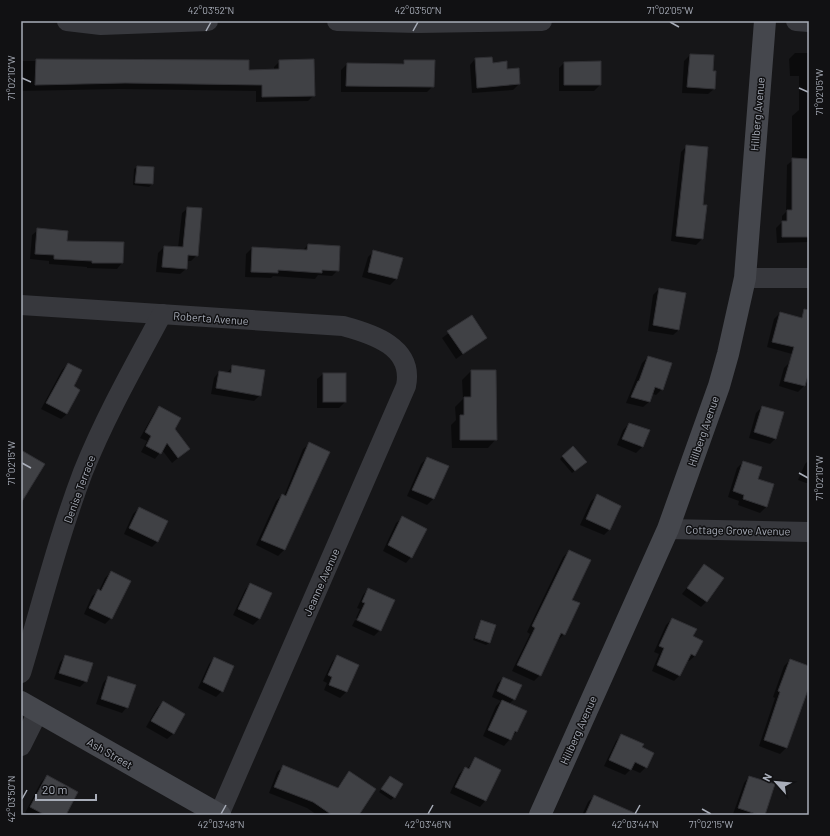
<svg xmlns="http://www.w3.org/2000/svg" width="830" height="836" font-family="Barlow,sans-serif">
<rect width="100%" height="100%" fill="#161618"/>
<g fill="#0007">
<path d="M795,53h14v189l-32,1 -1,-15 6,-6v-6l4,-4 1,-47 5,-4v-45l7,-6v-34h-9l-1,-17z"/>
<path d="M690,55l23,1 -1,16 2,17 -6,5 -26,-1 2,-32z"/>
<path d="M475,59l31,11 12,-1 1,15 -6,6 -41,3 -2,-28z"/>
<path d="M21,61h227v10l26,-1v-3l6,-6 34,34 -6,6 -52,1v-11l-137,-2 -98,2z"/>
<path d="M405,61l28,25 -6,6h-86v-22l6,-6 54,1z"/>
<path d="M564,63l36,22 -6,6h-35v-23z"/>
<path d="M687,146l15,60v33l-6,6 -25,-4 10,-89z"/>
<path d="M137,167l16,1 -1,16 -3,3 -16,-2 1,-16z"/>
<path d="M188,208l9,47 -6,6h-4l-1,8 -6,5 -24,-2 2,-19 6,-6 14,1 4,-35z"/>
<path d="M38,230l28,12 56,21 -5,6 -30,-1v-1l-38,-3v-3l-19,-2 2,-24z"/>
<path d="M308,245l30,25 -6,6 -14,-1 -3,4 -42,-3 -2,2 -26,-1 1,-23 6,-6 51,2z"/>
<path d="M374,251l27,8 -5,20 -6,6 -28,-8 6,-20z"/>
<path d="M659,289l20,41 -6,5 -25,-4 5,-36z"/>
<path d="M780,313l29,8v11l-10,24 -32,-9 7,-28z"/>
<path d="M472,316l14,21 -30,22 -14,-21z"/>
<path d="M648,357l14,32 -6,6 -5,-2 -2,9 -6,5 -17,-4 16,-40z"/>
<path d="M790,362l19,5 -5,19 -6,6 -19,-6 5,-18z"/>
<path d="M68,364l4,22 -5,28 -6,5 -20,-10 21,-39z"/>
<path d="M233,366l27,29 -6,6 -43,-7 3,-16 5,-6 8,1z"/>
<path d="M471,371l25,68 -8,9h-36l-1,-23 5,-5 -1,-13 8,-8 -1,-19z"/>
<path d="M323,374l22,28 -6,6h-22v-29z"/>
<path d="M762,407l14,31 -6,6 -21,-6 7,-25z"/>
<path d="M159,408l30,41 -17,14 -10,-13 -7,9 -14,-7 6,-11 -7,-3 14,-25z"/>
<path d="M629,424l19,6 -6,17 -6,6 -19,-8 6,-15z"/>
<path d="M309,444l20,8 -45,98 -6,6 -22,-11 20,-44 6,-6 2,1 19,-47z"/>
<path d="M573,447l10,17 -11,9 -12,-14z"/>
<path d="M427,458l20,9 -14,32 -6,6 -20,-9 14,-32z"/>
<path d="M809,460v23h-3l-8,-3 7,-16z"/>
<path d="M743,462l13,17 17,6 -7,22 -6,6 -22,-8 1,-4 -11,-4 9,-29z"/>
<path d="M597,496l13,33 -6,6 -24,-10 11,-24z"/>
<path d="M139,508l19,33 -6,6 -28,-13 9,-20z"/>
<path d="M402,518l9,39 -5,6 -23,-12 13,-28z"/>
<path d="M569,551l2,49 -7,34 -6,6h-1l-17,35 -6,6 -22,-10 18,-37 -3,-2 36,-75z"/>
<path d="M704,566l3,35 -6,6 -19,-13z"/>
<path d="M111,572v46l-6,6 -21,-10 8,-18 7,-5 6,-13z"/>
<path d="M250,584l21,10 -12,25 -6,6 -20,-10 12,-25z"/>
<path d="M368,589l12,41 -6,6 -22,-10 3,-6 24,11v-2l-23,-11 4,-9 -3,-1 6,-13z"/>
<path d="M672,619l20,18 3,19 -6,5 -3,-1 -6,15 -6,6 -22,-10 7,-17 -5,-2 12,-27z"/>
<path d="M481,621l8,22 -3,2 -13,-5z"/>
<path d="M66,656l20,25 -6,6 -26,-8 6,-17z"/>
<path d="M337,656l21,9 -12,27 -6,6 -16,-8 3,-7 -4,-2 9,-19z"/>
<path d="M214,658l8,33 -6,6 -18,-9 11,-24z"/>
<path d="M790,660l19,7v18l-23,63 -6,6 -21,-8 16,-48 -2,-1 11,-31z"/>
<path d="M108,677l19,30 -5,6 -26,-9 7,-21z"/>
<path d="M503,678l11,21 -5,5 8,27 -13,15 -21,-10 13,-30 5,-5 -9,-4 5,-13z"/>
<path d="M163,702l21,12 -11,20 -6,5 -21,-12 11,-19z"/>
<path d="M622,735l19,13 5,19 -6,6 -9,-4 -6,6 -21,-9 12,-25z"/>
<path d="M475,758l25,12 -15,31 -5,6 -30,-14 9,-19 6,-6 2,1z"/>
<path d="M283,767l54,21 12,-16 8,43h-40l-10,-7 -38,-15 8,-21z"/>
<path d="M47,776l18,39h-36l-4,-2 16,-31z"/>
<path d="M390,777l4,20 -3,3 -12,-8z"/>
<path d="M749,777l15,38 -31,-1 11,-31z"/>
<path d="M594,796l16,19h-28l6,-13z"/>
</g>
<g fill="#404145" stroke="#303034">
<path d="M690,54l24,1 -1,16h3l-1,18 -28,-2z"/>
<path d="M492,57l1,6 14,-2v8l12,-1 1,16 -43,4 -2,-30z"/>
<path d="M36,59l213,1v10l30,-1v-9l35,-1 1,37 -53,1v-12l-137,-2 -90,2z"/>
<path d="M404,60h31l-1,27 -88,-1 1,-23 57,1z"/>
<path d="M601,61v24h-37v-23z"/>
<path d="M686,145l22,2 -5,58h4l-4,34 -27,-3z"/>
<path d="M792,158l17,1v78h-27v-16h5v-11h5z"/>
<path d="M137,166l17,1 -1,17 -18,-1z"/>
<path d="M187,207l15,1 -4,48 -10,-1 -1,14 -25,-2 2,-21 19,1z"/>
<path d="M37,228l31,3 -1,10 57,1 -1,21h-31v-2l-38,-2v-4l-19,-1z"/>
<path d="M308,244l32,2 -1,25 -17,-1v3l-44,-3v3l-27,-1 1,-25 55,3z"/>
<path d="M373,250l30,8 -6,21 -29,-7z"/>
<path d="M659,288l27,5 -7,37 -26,-5z"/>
<path d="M804,309l5,1v62l-4,14 -21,-5 10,-34 -22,-5 8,-30 22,6z"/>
<path d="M472,315l15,23 -24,16 -16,-23z"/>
<path d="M648,356l24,7 -9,27 -8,-3 -5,15 -19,-5 7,-16h1z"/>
<path d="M68,363l14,7 -8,16 6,4 -13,24 -21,-11z"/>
<path d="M232,365l33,5 -4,26 -45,-8 3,-17 12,2z"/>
<path d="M471,370h25l1,70h-37v-25h4v-18h7z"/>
<rect x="323" y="373" width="23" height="29"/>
<path d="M159,406l22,12 -6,11 15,20 -12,9 -11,-15 -6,11 -15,-8 5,-10 -6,-4z"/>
<path d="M762,406l22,6 -8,27 -22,-7z"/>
<path d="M629,423l21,7 -7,17 -21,-8z"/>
<path d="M309,442l21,10 -45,98 -24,-10 21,-46 4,2z"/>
<path d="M573,446l14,16 -12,9 -13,-15z"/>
<path d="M21,450l24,14 -24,39z"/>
<path d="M427,457l22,9 -15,33 -22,-9z"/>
<path d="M743,461l19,6 -4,12 16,5 -7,23 -24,-8 1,-4 -11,-4z"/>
<path d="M597,494l24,12 -11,24 -24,-11z"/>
<path d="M139,507l29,14 -10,21 -29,-14z"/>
<path d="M402,516l25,13 -15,29 -24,-13z"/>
<path d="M569,550l22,10 -19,40 8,3 -15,32 -4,-2 -20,43 -24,-11 18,-37 -3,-2z"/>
<path d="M704,564l20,14 -17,24 -20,-14z"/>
<path d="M111,571l20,10 -19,38 -23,-11 9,-19 3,2z"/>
<path d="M250,583l22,10 -12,26 -22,-10z"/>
<path d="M368,588l27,12 -14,31 -24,-11 8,-17 -3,-1z"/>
<path d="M672,618l25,11 -4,7 10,5 -8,15 -4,-2 -11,22 -23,-11 7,-17 -5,-2z"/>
<path d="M481,620l15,5 -6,18 -15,-5z"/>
<path d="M65,655l28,8 -6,19 -28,-9z"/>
<path d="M337,655l22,10 -12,27 -18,-7 3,-8 -4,-2z"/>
<path d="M214,657l20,9 -11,26 -20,-10z"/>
<path d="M790,659l19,7v21l-22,61 -23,-8 16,-48 -2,-1z"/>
<path d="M108,676l28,9 -8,23 -27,-9z"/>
<path d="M503,677l19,8 -7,15 -18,-9z"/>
<path d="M502,700l25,11 -10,21 -2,-1 -4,9 -23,-10z"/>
<path d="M163,701l22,13 -11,20 -23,-13z"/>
<path d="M621,734l23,10 -2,3 12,6 -7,15 -12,-6 -4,8 -22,-10z"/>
<path d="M475,757l26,13 -15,31 -31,-14 10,-20 4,2z"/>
<path d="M283,765l55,23 11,-17 27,18 -17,26h-27l-19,-13 -39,-15z"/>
<path d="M47,775l31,17 -12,23h-21l-15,-8z"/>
<path d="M390,776l13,8 -8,14 -14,-9z"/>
<path d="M749,776l26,8 -10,31h-6l-21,-7z"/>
<path d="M594,795l45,20h-54z"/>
</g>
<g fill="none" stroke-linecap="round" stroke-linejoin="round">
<g stroke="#37383d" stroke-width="20">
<path d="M67,21l34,4 107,-4"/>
<path d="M337,21l81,2 124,-2"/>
<path d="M796,21l13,1"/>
<path d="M745,278h64"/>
<path d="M21,305l322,21c30,8 71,21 63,60l-187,429"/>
<path d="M668,529l141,3"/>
<path d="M21,673c20,-67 37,-135 62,-201 22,-55 51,-106 79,-158"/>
<path d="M21,746l17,-34"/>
</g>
<g stroke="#45474d" stroke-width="22">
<path d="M21,702l199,113"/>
<path d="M540,815l128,-286 51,-143 9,-32 17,-76 20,-257"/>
</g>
</g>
<path fill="none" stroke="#a8adb8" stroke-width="1.5" d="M670,22l9,5M206,31l5,-9M413,31l5,-9M22,78l9,4M799,88l9,4M22,463l9,5M799,473l9,5M22,799l5,-9M702,809l9,5M221,814l5,-9M428,814l5,-9M635,814l5,-9"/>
<g text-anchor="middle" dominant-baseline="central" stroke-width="3" stroke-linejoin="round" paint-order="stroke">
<g font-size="11" fill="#a8adb8" stroke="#111113">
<text transform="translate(757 114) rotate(-85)">Hillberg Avenue</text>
<text transform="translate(211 318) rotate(4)">Roberta Avenue</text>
<text transform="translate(703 431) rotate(-71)">Hillberg Avenue</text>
<text transform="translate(79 489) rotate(-70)">Denise Terrace</text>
<text transform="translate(738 530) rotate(1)">Cottage Grove Avenue</text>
<text transform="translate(321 582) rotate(-66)">Jeanne Avenue</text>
<text transform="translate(578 730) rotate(-66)">Hillberg Avenue</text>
<text transform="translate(110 753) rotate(30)">Ash Street</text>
</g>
</g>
<rect width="830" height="836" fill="none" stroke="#111113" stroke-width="44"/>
<g transform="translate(776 782) rotate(297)" stroke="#111113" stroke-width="3" paint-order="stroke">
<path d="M0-3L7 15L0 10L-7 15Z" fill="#a8adb8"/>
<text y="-6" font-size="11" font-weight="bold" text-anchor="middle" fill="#a8adb8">N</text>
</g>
<path d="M36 794v6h60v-6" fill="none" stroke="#a8adb8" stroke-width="2"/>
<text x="42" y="794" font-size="12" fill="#a8adb8" stroke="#111113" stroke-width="3" paint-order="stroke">20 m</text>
<rect x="22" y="22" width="786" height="792" fill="none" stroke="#a8adb8" stroke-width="1.5"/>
<g font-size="10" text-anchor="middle" fill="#a8adb8">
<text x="211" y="14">42°03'52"N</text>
<text x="418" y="14">42°03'50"N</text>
<text x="670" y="14">71°02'05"W</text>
<text transform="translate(11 78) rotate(-90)" y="4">71°02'10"W</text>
<text transform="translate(819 92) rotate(-90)" y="4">71°02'05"W</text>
<text transform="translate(11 463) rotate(-90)" y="4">71°02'15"W</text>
<text transform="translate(819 478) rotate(-90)" y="4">71°02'10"W</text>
<text transform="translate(11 799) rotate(-90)" y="4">42°03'50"N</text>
<text x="221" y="828">42°03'48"N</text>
<text x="428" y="828">42°03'46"N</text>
<text x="635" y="828">42°03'44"N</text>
<text x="711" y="828">71°02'15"W</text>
</g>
</svg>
